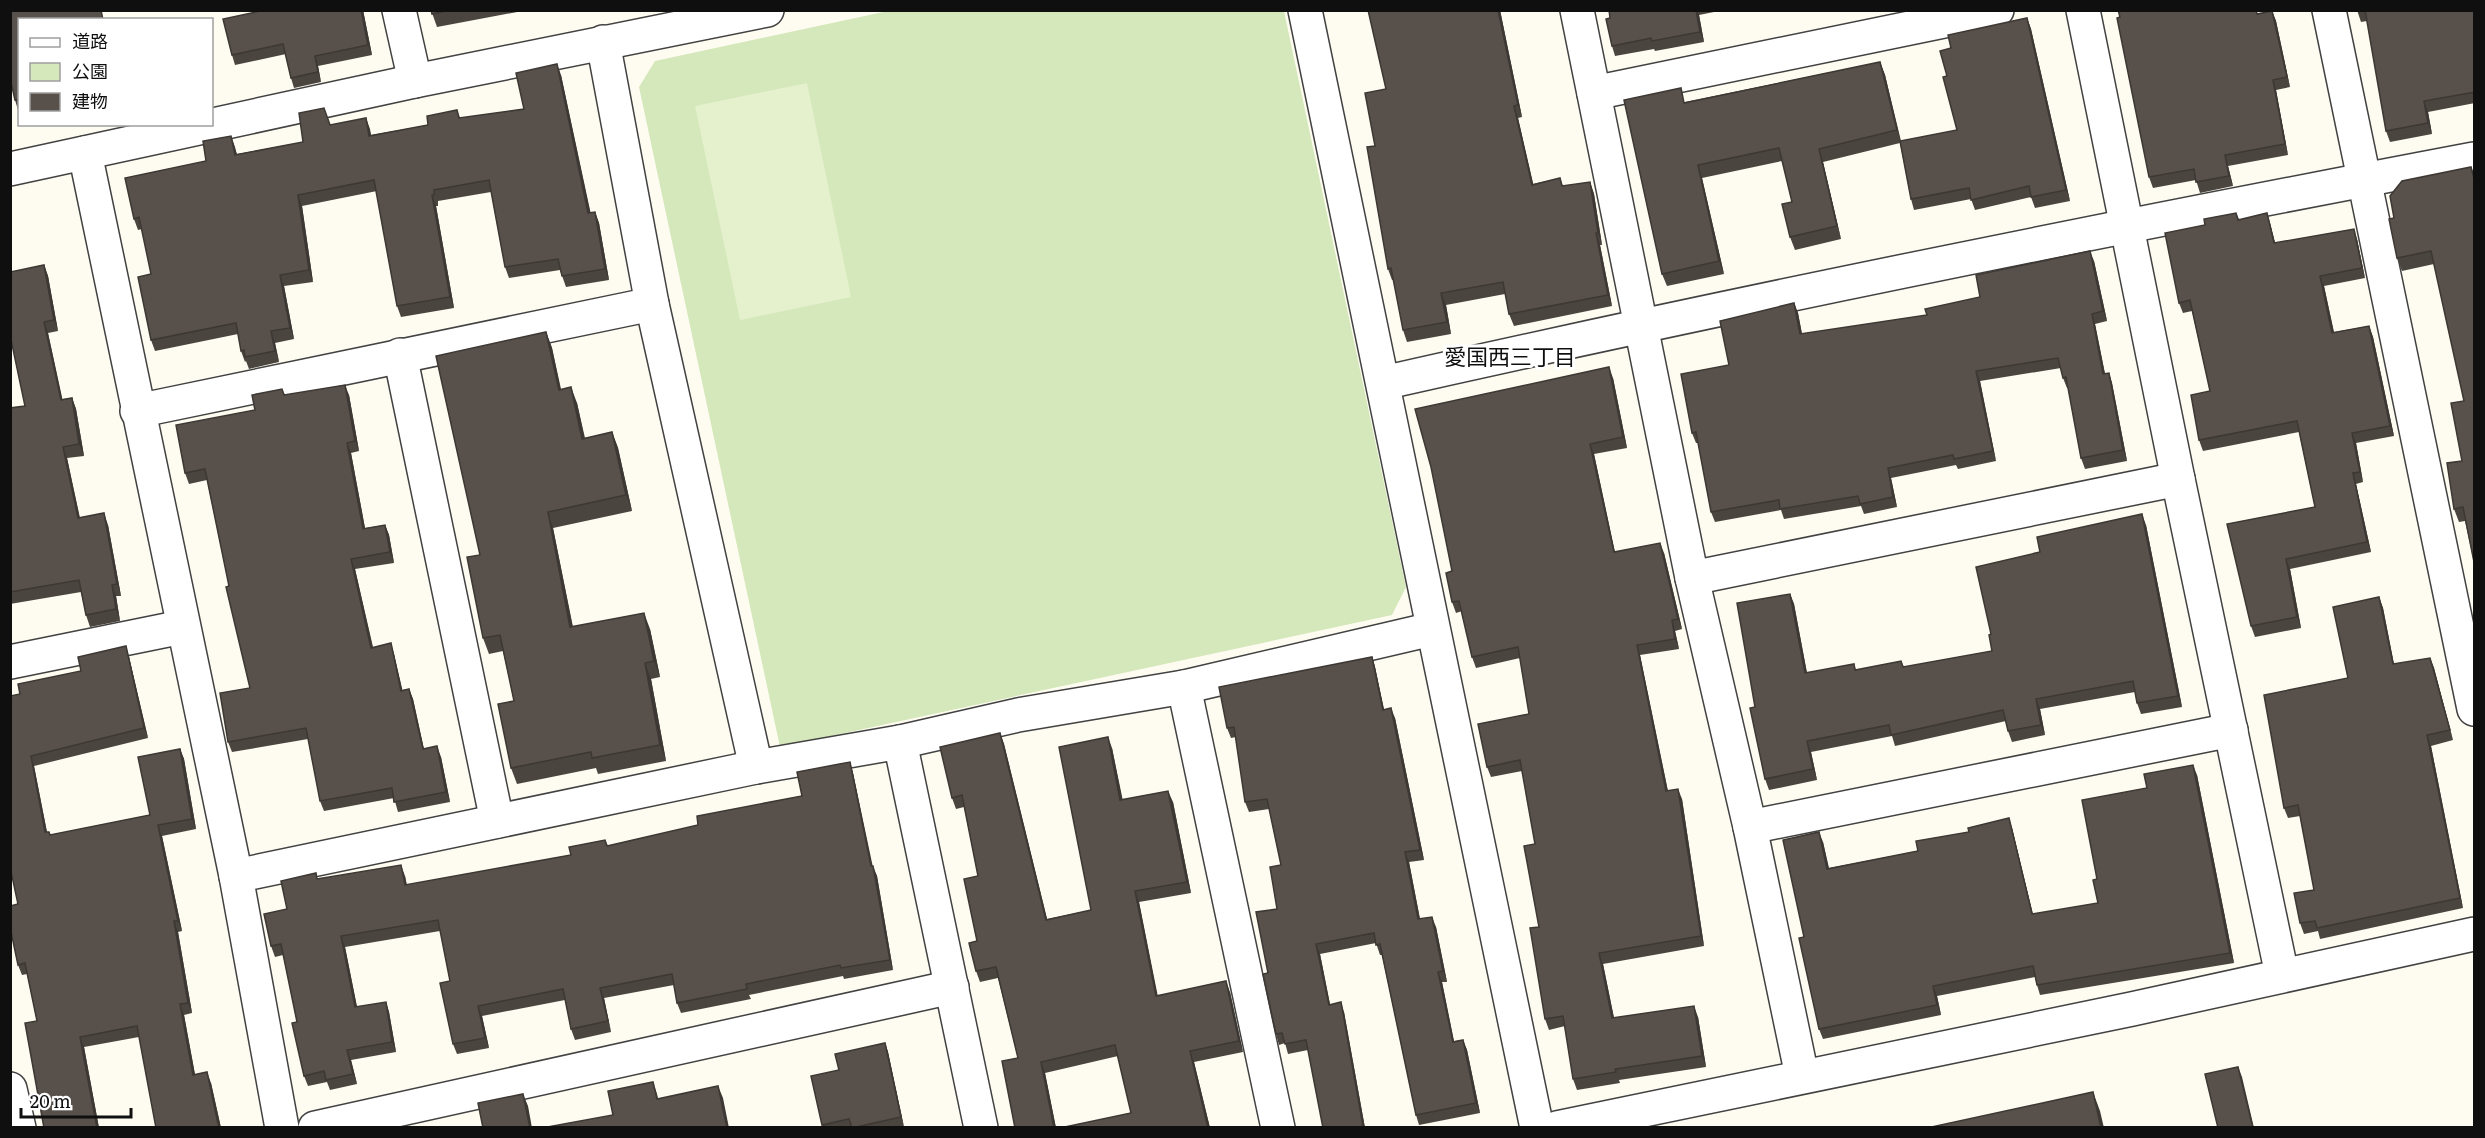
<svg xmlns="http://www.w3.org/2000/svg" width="2485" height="1138" font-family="Literata,'Noto Sans JP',serif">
<rect width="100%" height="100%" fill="#fefcf1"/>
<path fill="#d4e8bb" d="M888,11h396l122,576 -14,28 -612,132 -141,-660 16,-26z"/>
<path fill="#e5f0cd" d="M807,83l44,214 -111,23 -45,-214z"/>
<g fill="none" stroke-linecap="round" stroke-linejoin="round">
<g stroke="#424242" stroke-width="36">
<g id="minor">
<path d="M399,10l16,71"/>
<path d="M1305,10l232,1118"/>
<path d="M1577,10l115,568 58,249 52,249"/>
<path d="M2083,10l95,469 104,496"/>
<path d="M2329,10l145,699"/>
<path d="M603,42l49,262 104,463"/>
<path d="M1594,93l403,-83"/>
<path d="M85,153l151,723 46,252"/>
<path d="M10,169l405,-88 352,-71"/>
<path d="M400,355l97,466"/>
<path d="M1383,383c362,-82 727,-155 1091,-224"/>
<path d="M137,411l515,-107"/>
<path d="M1692,578l486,-99"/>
<path d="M10,662l172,-35"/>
<path d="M1184,687l94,441"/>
<path d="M900,742l81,386"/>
<path d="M1750,827l481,-97"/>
<path d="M236,876l520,-109 144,-25 118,-27 166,-28 248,-58"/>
<path d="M10,1089l9,39"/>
<path d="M315,1128l637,-141"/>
<path d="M1557,1128l575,-119 342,-75"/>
</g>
</g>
<use href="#minor" stroke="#fff" stroke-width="33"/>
</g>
<g fill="#4b4540">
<path d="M363,10l9,45 -54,11 3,16 -27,6 -3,-10 -5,-24 -51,11 -3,-10z"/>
<path d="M431,10h97l-91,17z"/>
<path d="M1368,10h132l22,107 -4,1 15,66 27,-6 3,8 27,-4 4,12 8,51h-2l12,61 -98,20 -5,-12 -4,-20 -59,11 5,29 -44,8 -4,-12 -9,-50h-2l-4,-11 -13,-123 11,-57z"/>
<path d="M1609,10h115l-25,5 5,27 -49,9 -1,-2 -39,7 -3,-10 -2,-28z"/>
<path d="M2357,10h118v93l-47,9 4,22 -42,8 -4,-11 -19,-110 -6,1z"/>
<path d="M2272,11l4,10 14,66 -14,3 12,65 -60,11 5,20 -33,7 -4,-13 -43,8 -4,-11 109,-163z"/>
<path d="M2027,18l4,11 39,172 -35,7 -4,-11 -56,13 -4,-11 -57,11 -3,-11 -11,-56 -77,19 18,77 -46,11 -5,-13 2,-35 -10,-41 -80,17 22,96 -57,12 -5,-12 23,-172 195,-40 5,13 16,66 56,-11 -10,-54 4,-28z"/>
<path d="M20,20v90h-2l-3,-10z"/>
<path d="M561,75l29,137h5l4,11 10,57 -43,7 -6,-17 -51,8 -4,-11 -14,-75 -53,9v5h-2l18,102 -53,9 -4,-11 -20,-115 -75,15 11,76 -29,4 10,53 -19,4 4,19 -30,7 -3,-8 -1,1 -4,-11 -3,-17 -83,17 -4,-11v-66l-9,-45 -4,1 -4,-11 72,-58 25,-25 6,18 66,-12 27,-17 36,-7 5,17 57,-10 29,-15 3,8 64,-9z"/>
<path d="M2471,167l4,9v391l-10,-46 -6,1 -5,-13 8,-48 2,-60 -30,-137 -32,7 -5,-13 -3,-40z"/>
<path d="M2236,213l3,6 31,4 5,20 82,-4 8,39 -41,8 10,46 35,-6 4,11 21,99 -38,7 7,39 -7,2 15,68 -81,17 11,59 -46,9 -4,-11 -24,-102 88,-17 -16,-75 -96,19 -4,-11 11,-49 -18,-80 -9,2 -4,-10z"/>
<path d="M2094,261l13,60 -12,3 10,50 4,-1 3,10 15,78 -42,8 -4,-11 -13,-70h-1l-4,-10 -2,-10 -81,13 16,80 -38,8 -2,-4 -65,13 6,29 -33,7 -3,-8 -77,13 -3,-9 -66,12 -4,-10 -13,-69h-2l-4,-10 37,-68 65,-62 4,10 4,21 125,-19 53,-18z"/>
<path d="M44,265l4,11 10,55 -10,2 14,66 10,-1 4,11 8,47 -17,2 13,60 28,7 13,71h-5l4,25 -30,6 -4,-12 -5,-23 -71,12v-196l15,-2z"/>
<path d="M546,332l6,16 9,41 16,14 8,35 27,-6 6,16 14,63 -79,17 20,99 77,2 10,48 -9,2 15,82 -68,13 -2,-6 -79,16 -6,-16 3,-67 -11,-50 -14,3 -6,-16 -3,-83z"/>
<path d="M1613,378l14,70 -33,6 21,98 49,1 18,76 -7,2 4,18 -39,6 28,136 14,8 22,147 -101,18 11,54 84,-1 8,50 -87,13 1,3 -43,7 -4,-11 -8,-53 -16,4 -4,-11 -6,-92 -4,-83 -13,-73 -31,6 -4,-10 42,-53 -9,-56 -44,10 -4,-11 -10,-46 -6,2 -4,-11v-31z"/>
<path d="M282,389l3,6h64l10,56 -8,2 14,75 20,-3 4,10 5,28 -39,6 18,78 21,7 8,36 7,-1 4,10 11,50 17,8 9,45 -52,10 -4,-14 -70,13 -4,-10 -12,-62 -76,13 -4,-10 22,-54 -43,-208 -18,4 -4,-11 70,-63z"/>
<path d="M2146,525l36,182 -41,7 -4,-11 -2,-11 -95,17 5,26 -33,7 -4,-11 -2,-10 -111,25 -3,-10 -81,16 6,28 -48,10 -4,-11 -10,-72 35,-113 4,10 13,69 47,-9 2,6 45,-9 3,6 88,-16 -1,-17 49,-82z"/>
<path d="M2379,597l4,11 11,56 36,-6 4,10 19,72 -22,6 32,162 -143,31 -2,-8 -14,3 -4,-11 14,-33 -14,-74 -12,2 -4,-10 64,-130z"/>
<path d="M129,657l19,81 -114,28 13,66 3,3 100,-20 30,-66 4,10 12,70 -34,7 20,95 -4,1 14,81 -8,2 11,60 16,8 10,45 -82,-91 -55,10 15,81h-55l-7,-107 -10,-47 -5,1 -4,-10 2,-271 61,-23z"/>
<path d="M1372,657l3,10 9,42 11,9 29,142 -15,2 11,57 16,8 11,55h-5l12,59 9,-1 4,10 13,63 -61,12 -3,-10 -34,-160h-2l-4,-12 -56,11 10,50 14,8 21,116h-42l-15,-78 -20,4 -3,-11 -6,2 -3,-11 -8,-61 9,-64 4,-44 -12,-56 -20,3 -4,-10 -9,-65 -5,1 -4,-10z"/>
<path d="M1000,733l4,11 43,175 44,-9 21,-162 10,51 51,3 18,91 -52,9 18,93 73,-3 13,60 -49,10 16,66h-150l71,-15 -13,-57 -73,17 11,55h-41l3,-70 -20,-80 -18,4 -4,-11 2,-95 -14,-69 -8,2 -4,-11z"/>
<path d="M850,762l3,11 19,93 5,10 16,94 -49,9 -1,-3 -94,19 2,4 -70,14 -4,-10 -3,-18 -70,13 7,34 -36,8 -4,-11 -6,-29 -83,16 7,32 -32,6 -4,-10 -3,-63 -10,-50 -95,16 12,60 29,-5 3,10 7,40 -45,8 6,24 -27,6 -3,-8 -19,4 -4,-10 -7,-54 -14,-67 -8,2 -4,-11 16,-37 31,-31 87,-2 2,9 164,-30 34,-15 3,6 90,-21 104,-29z"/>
<path d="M2197,775l37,188 -194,32 -3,-10 -2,-8 -98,19 4,19 -118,24 -4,-10 -15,-92 19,-95 6,26 89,-17 94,-23 21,86 65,-11 -1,-24 50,-91z"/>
<path d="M885,1043l3,9 16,75 -4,1h-77l-1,-3 17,-55z"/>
</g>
<g fill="#3d3834">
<path d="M361,10h2l9,45 -4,-10z"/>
<path d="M1498,10h2l22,107 -4,-12z"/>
<path d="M1696,10h1l2,5 5,27 -4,-10z"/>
<path d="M2272,11l4,10 14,66 -3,-10z"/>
<path d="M2027,18l4,11 39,172 -4,-11z"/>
<path d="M315,56l3,10 3,16 -3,-10z"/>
<path d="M1880,62l5,13 16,68 -4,-13z"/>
<path d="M557,64l4,11 32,149 -5,-11z"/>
<path d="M2273,80l3,10 12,65 -3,-11z"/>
<path d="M2424,101l4,11 4,22 -4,-11z"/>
<path d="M1514,106l4,12 18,78 -4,-11z"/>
<path d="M366,118l4,11 3,18 -4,-11z"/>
<path d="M231,136l4,11 4,19 -4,-11z"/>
<path d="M1819,149l4,13 18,77 -4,-13z"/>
<path d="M2225,155l3,11 5,20 -4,-10z"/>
<path d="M1698,165l4,13 22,96 -5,-13z"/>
<path d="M1590,182l4,12 8,51 -4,-12z"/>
<path d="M298,195l4,11 11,76 -4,-12z"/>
<path d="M432,195l4,11 18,102 -4,-11z"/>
<path d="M595,212l4,11 10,57 -4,-11z"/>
<path d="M2267,213l3,10 8,31 -4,-11z"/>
<path d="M2354,229l3,10 8,39 -3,-10z"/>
<path d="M1596,233l4,12 12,61 -4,-11z"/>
<path d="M2090,251l4,10 13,60 -4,-10z"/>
<path d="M44,265l4,11 10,55 -4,-11z"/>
<path d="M280,275l4,11 10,53 -4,-11z"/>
<path d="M2320,276l4,10 12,57 -4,-10z"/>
<path d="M1441,293l5,12 5,29 -4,-12z"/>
<path d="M1794,303l4,10 6,32 -4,-11z"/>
<path d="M2092,314l3,10 12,60 -4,-10z"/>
<path d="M44,322l4,11 17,78 -4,-11z"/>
<path d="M2369,326l4,11 21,99 -4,-10z"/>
<path d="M271,331l4,12 4,19 -4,-11z"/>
<path d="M546,332l6,16 12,58 -5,-16z"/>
<path d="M1609,367l4,11 14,70 -4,-11z"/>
<path d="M1976,371l4,10 16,80 -3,-10z"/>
<path d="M2109,373l3,10 15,78 -4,-11z"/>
<path d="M345,385l4,10 10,56 -4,-10z"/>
<path d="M571,387l6,16 11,52 -6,-16z"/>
<path d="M72,398l4,11 8,47 -5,-12z"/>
<path d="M612,432l6,16 14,63 -6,-16z"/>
<path d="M2352,433l4,10 7,39 -3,-10z"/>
<path d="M347,443l4,10 16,86 -4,-10z"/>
<path d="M1590,444l4,10 23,109 -3,-11z"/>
<path d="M63,447l4,11 15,71 -4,-11z"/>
<path d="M1888,468l3,10 6,29 -4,-10z"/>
<path d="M2353,473l3,11 15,68 -4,-10z"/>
<path d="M548,512l5,16 23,116 -6,-17z"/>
<path d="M104,513l4,12 13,71 -4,-12z"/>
<path d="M2142,514l4,11 36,182 -4,-11z"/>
<path d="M385,525l4,10 5,28 -4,-11z"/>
<path d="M1660,543l4,10 18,76 -4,-10z"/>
<path d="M351,559l4,10 20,89 -4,-10z"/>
<path d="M2286,559l4,10 11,59 -4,-11z"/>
<path d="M112,585l4,11 4,25 -4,-12z"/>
<path d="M1790,594l4,10 15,80 -4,-11z"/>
<path d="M2379,597l4,11 13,67 -3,-11z"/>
<path d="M644,613l6,16 10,48 -6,-16z"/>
<path d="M1672,620l3,11 4,18 -4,-10z"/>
<path d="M391,643l3,11 11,47 -4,-10z"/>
<path d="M1637,645l3,10 30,147 -4,-11z"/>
<path d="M126,646l3,11 19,81 -4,-10z"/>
<path d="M1372,657l3,10 11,53 -3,-10z"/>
<path d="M2430,658l4,10 19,72 -3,-10z"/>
<path d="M645,663l6,16 15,82 -6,-16z"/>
<path d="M409,689l4,10 13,60 -3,-10z"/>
<path d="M2036,699l4,10 5,26 -4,-10z"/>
<path d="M1391,708l4,10 29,142 -4,-10z"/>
<path d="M1000,733l4,11 46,187 -4,-11z"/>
<path d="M2427,735l4,11 32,162 -3,-10z"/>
<path d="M1108,737l4,11 13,63 -5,-11z"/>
<path d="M1807,741l4,11 6,28 -4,-11z"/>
<path d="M437,746l4,11 9,45 -4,-10z"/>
<path d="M180,749l4,10 12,70 -4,-10z"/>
<path d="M31,756l3,10 15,77 -4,-11z"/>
<path d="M850,762l3,11 22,104 -4,-11z"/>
<path d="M2193,765l4,10 37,188 -4,-10z"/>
<path d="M1678,789l4,10 22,147 -3,-10z"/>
<path d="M1168,791l5,11 18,91 -4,-11z"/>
<path d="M2009,818l3,10 23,96 -3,-10z"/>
<path d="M158,825l4,11 20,95 -4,-10z"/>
<path d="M1819,832l4,10 8,37 -4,-10z"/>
<path d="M1405,852l4,10 13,68 -4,-11z"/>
<path d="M401,865l4,11 3,19 -3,-10z"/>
<path d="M873,866l4,10 16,94 -3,-10z"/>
<path d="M1135,891l4,11 21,105 -4,-11z"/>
<path d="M1432,917l4,10 11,55 -4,-11z"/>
<path d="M174,921l4,11 14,81 -4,-10z"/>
<path d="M341,936l4,11 14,70 -4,-10z"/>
<path d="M1316,944l4,10 12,61 -3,-10z"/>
<path d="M1599,953l4,11 13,64 -4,-10z"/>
<path d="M1438,972l4,10 14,70 -3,-10z"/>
<path d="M1226,981l4,11 13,60 -4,-11z"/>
<path d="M1933,986l4,10 4,19 -4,-10z"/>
<path d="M600,988l4,10 7,34 -3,-11z"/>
<path d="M386,1002l3,10 7,40 -4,-10z"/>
<path d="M1341,1002l3,10 21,116h-2z"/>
<path d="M180,1004l4,11 13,70 -4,-10z"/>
<path d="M478,1006l4,10 7,32 -4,-10z"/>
<path d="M1694,1006l4,11 8,50 -4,-11z"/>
<path d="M80,1037l4,10 15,81h-2z"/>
<path d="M1463,1040l4,10 13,63 -4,-10z"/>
<path d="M885,1043l3,9 16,75 -3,-10z"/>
<path d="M347,1050l4,10 6,24 -4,-10z"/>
<path d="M1190,1051l4,11 16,66h-2z"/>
<path d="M1041,1062l4,11 11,55h-2z"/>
<path d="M2238,1067l4,10 12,51h-1z"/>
<path d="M207,1072l4,11 10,45h-2z"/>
<path d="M653,1082l4,12 4,17 -4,-12z"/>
<path d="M718,1086l5,12 6,30h-2z"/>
<path d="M2093,1092l7,19 4,17h-3z"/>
<path d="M523,1094l5,12 4,22h-2z"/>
</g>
<g fill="#57504b" stroke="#3d3834" stroke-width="1.5">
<path d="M10,10h91l2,10h-83v79l-5,1 -5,-22z"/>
<path d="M265,10h96l7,35 -53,11 3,16 -27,6 -8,-34 -51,11 -9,-36z"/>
<path d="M431,10h19l-18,4z"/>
<path d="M1368,10h130l20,95 -4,1 18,79 28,-7 2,8 28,-4 8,51h-2l12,62 -99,19 -6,-32 -62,11 6,29 -44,8 -12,-62 -3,1 -21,-122 8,-1 -10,-53 21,-4z"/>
<path d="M1609,10h87l4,22 -48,9 -1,-3 -39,8 -6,-27 4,-1z"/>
<path d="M2118,10h138l1,4 15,-3 15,66 -14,3 12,64 -60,11 4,21 -33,6 -2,-13 -45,8 -32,-159 3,-1z"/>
<path d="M2365,10h110v82l-51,9 4,22 -42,8z"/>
<path d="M2027,18l39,172 -35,7 -2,-11 -58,14 -2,-12 -58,11 -11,-58 57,-11 -14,-53 4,-1 -7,-25 11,-3 -3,-13z"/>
<path d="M1880,62l17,68 -78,19 18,77 -47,11 -8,-33 10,-2 -13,-54 -81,17 21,96 -57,13 -38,-174 57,-12 3,15z"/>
<path d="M557,64l31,149 7,-1 10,57 -43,7 -4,-17 -53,8 -16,-87 -55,10v5h-2l18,102 -53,9 -23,-126 -76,15 11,75 -29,5 10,53 -19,3 4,20 -30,6 -1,-7 -3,1 -5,-28 -85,17 -13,-63 13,-3 -12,-57 -5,2 -9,-41 81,-17 -3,-20 28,-5 4,19 68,-13 -4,-29 25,-5 6,17 36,-7 3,18 59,-11 -1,-9 30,-6 2,8 65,-9 -8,-36z"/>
<path d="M2471,167l4,15v385l-12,-60 -9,2 -7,-46 15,-2 -11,-58 13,-2 -33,-150 -34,7 -8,-39 5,-1 -4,-22 12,-15z"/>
<path d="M2236,213l2,7 29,-7 7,30 80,-14 8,39 -42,8 12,57 37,-7 21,100 -38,7 8,39 -7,1 14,69 -81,17 11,58 -46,9 -24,-102 88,-17 -18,-86 -98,19 -8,-45 19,-4 -20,-91 -11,3 -14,-70 40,-8 -1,-6z"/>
<path d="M2090,251l13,60 -11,3 11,60 6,-1 14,77 -42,8 -15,-81 -3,1 -5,-20 -82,13 17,80 -39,8 -1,-4 -65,13 5,29 -33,7 -2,-8 -78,13 -1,-9 -68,12 -15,-80 -4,1 -11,-59 48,-9 -9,-44 74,-18 6,31 127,-19 -2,-6 55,-12 -4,-22z"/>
<path d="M44,265l10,55 -10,2 17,78 11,-2 7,46 -16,3 15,71 26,-5 13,71 -5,1 4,24 -30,6 -7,-35 -69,12v-184l15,-2 -15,-71v-63z"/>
<path d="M546,332l13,58 12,-3 11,52 30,-7 14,63 -78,17 22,115 74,-14 10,48 -9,2 15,82 -68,13 -1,-6 -80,16 -13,-64 16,-3 -14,-66 -17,3 -16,-81 13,-2 -44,-199z"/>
<path d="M1609,367l14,70 -33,7 24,108 46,-9 18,76 -6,1 3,19 -38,6 29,146 12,-2 23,147 -102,17 13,65 82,-12 8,50 -87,13 1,3 -43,7 -10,-63 -18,3 -15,-91 9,-1 -15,-81 11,-2 -15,-84 -33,7 -9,-43 51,-10 -11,-67 -46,10 -13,-56 -7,1 -6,-29 6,-2 -21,-104 -16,-58z"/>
<path d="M345,385l10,56 -8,2 16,86 22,-4 5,27 -39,7 20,89 20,-5 10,48 8,-2 14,60 14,-3 9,46 -52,10 -2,-14 -72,13 -14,-73 -78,14 -8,-49 30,-5 -24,-101 3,-1 -24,-117 -20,4 -9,-48 79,-15 -3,-15 30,-6 2,6z"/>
<path d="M2142,514l36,182 -41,7 -4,-22 -97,18 5,26 -33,6 -5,-21 -112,25 -2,-10 -82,16 6,28 -48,10 -15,-71 5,-1 -18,-104 53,-9 15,79 49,-9 1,6 46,-9 2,6 89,-16 -3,-16 2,-1 -15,-67 64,-15 -3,-15z"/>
<path d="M2379,597l14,67 37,-6 20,72 -23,5 33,163 -143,30 -2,-7 -15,2 -6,-30 20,-3 -16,-85 -14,3 -20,-113 84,-17 -15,-71z"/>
<path d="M126,646l18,82 -113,28 14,76h4l1,3 100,-20 -12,-58 42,-8 12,70 -34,6 20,96h-4l14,82 -8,1 13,71 14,-3 12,56h-63l-19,-102 -57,11 17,91h-53l-19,-105 12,-2 -12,-58 -7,2 -8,-38v-21l8,-2 -8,-37v-171l10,-2 -2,-10 63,-13 -3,-14z"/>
<path d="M1372,657l11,53 8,-2 29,142 -15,2 13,67 14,-2 11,54 -5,1 15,70 10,-2 13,63 -60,12 -36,-171 -4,1 -2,-12 -58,11 13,61 12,-3 22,124 -7,2h-33l-17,-88 -21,4 -3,-11 -6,1 -13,-60 5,-1 -12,-61 21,-3 -7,-42 11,-2 -14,-66 -22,3 -11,-75 -7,1 -8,-41z"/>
<path d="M1000,733l46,187 45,-10 -32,-163 49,-10 12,63 48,-9 19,91 -52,9 21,105 70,-15 13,60 -49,10 18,77h-148l71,-15 -16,-68 -74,17 13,66h-39l-13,-67 16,-3 -22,-91 -20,4 -7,-28 8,-2 -13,-62 14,-3 -16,-81 -10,3 -12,-51z"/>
<path d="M850,762l21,104h2l17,94 -49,8 -1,-3 -94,19 1,5 -70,14 -5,-29 -72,14 8,33 -37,8 -8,-40 -85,17 7,32 -32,6 -13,-61 10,-2 -12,-61 -97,16 14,71 31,-5 6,40 -45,8 6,24 -27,6 -2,-9 -20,5 -12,-53 5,-1 -16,-78 -10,2 -7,-32 23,-5 -6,-28 35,-8 1,6 84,-14 4,20 166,-30 -2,-8 36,-7 2,6 91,-21 -1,-9 105,-20 -5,-24z"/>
<path d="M2193,765l37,188 -193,32 -4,-19 -100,20 4,19 -118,24 -20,-91 5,-1 -21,-97 36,-8 8,37 91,-18 -2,-10 53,-9 -1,-4 41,-10 23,96 66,-11 -5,-23 4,-1 -15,-79 65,-12 -3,-14z"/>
<path d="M885,1043l16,74 -49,11 -3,-9 -27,6 -11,-49 28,-6 -4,-16z"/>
<path d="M2238,1067l15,61h-35l-13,-54z"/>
<path d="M653,1082l4,17 61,-13 9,42h-185l71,-13 -5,-24z"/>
<path d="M2093,1092l8,36h-174z"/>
<path d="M523,1094l7,34h-47l-5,-25z"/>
</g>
<g text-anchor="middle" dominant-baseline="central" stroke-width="6" stroke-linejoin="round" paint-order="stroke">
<g font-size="22" fill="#0f0f0f" stroke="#fff">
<text x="1510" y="355">愛国西三丁目</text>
</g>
</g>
<rect width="2485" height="1138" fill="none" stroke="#0f0f0f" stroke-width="24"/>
<rect x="18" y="18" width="195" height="108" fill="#ffffff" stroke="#9f9f9f" stroke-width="1.5"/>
<rect x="30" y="38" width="30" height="9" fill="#ffffff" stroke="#9f9f9f" stroke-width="1.5"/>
<text x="72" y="48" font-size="18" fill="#0f0f0f">道路</text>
<rect x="30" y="63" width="30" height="18" fill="#d4e8bb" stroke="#9f9f9f" stroke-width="1.5"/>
<text x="72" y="78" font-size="18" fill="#0f0f0f">公園</text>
<rect x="30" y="93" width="30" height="18" fill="#57504b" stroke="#9f9f9f" stroke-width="1.5"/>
<text x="72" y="108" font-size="18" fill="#0f0f0f">建物</text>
<path d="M21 1108v9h110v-9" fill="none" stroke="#0f0f0f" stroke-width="3"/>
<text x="30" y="1108" font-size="18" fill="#0f0f0f" stroke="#ffffff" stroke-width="4.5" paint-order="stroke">20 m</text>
</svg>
